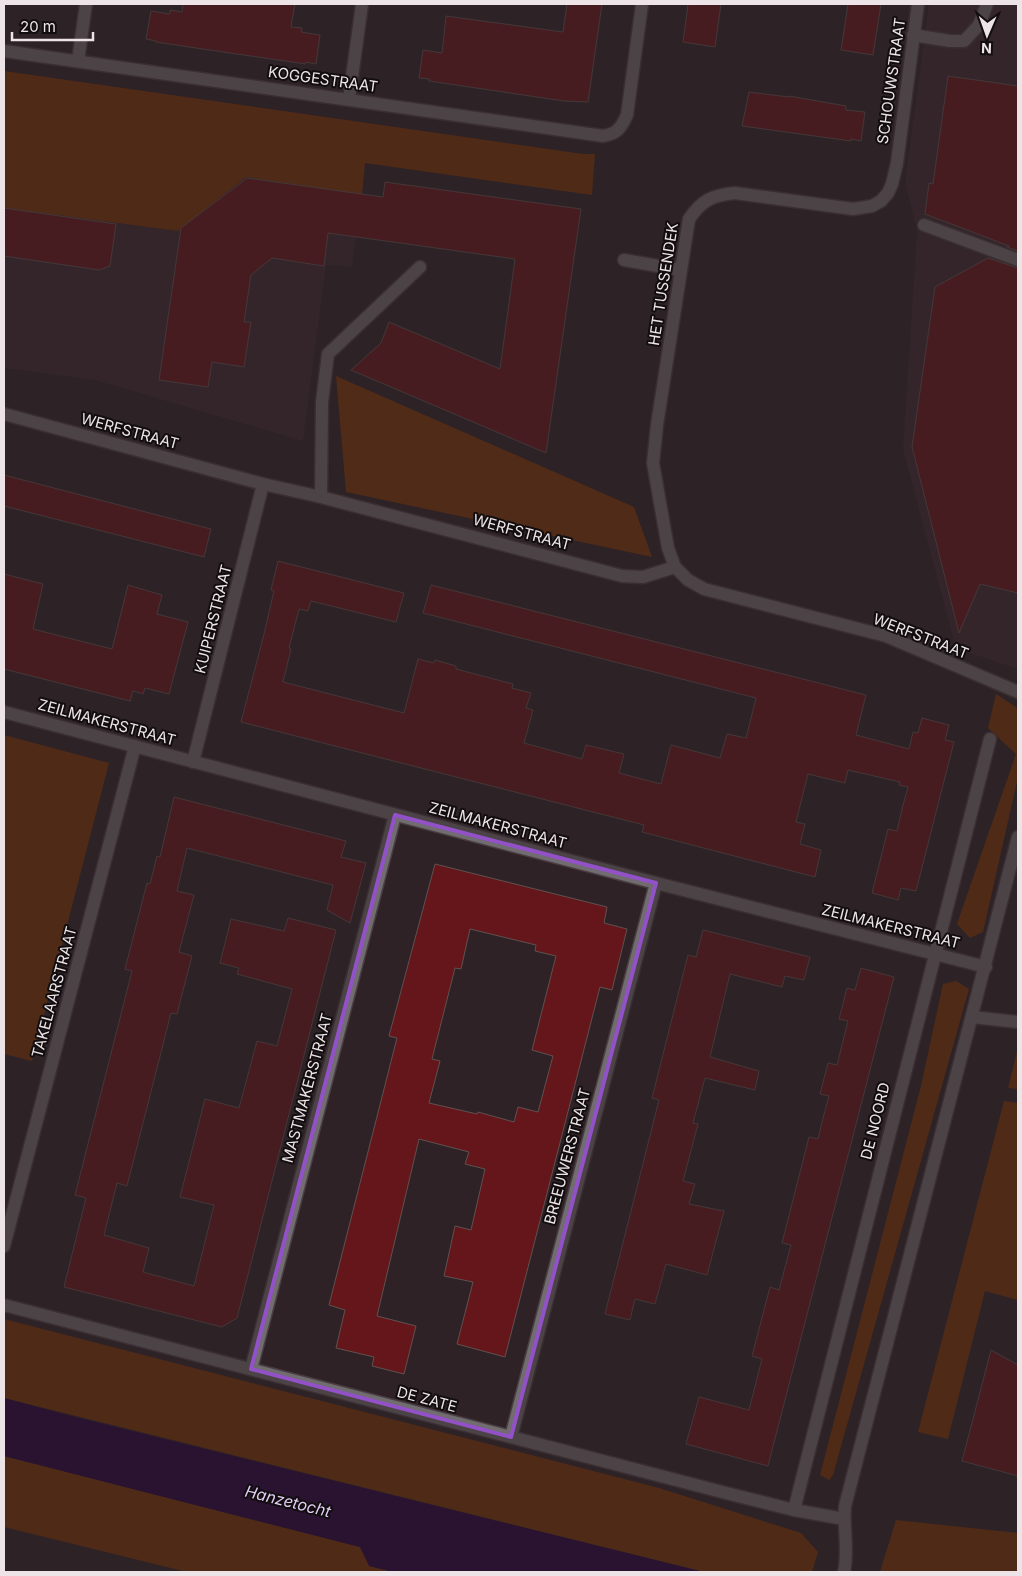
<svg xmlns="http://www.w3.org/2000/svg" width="1022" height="1576" font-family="Inter,sans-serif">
<rect width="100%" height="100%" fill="#2e2226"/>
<g fill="#3b292f">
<path d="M929,4h89v665l-51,-17 -13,-11 -51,-192 14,-218 -12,-49z"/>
<path d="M246,177l116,18 -10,72 -26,-2 -23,176 -208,-61 -91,-12v-160l174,23z"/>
</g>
<g fill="#783406">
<path d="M4,71l579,83h12l-3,41 -227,-32 -3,32 -116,-18 -68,54 -174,-23z"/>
<path d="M996,694l20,13 2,6v64l-35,155 -13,6 -13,-14 59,-170 -28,-26z"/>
<path d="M4,735l105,28 -77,298 -28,-7z"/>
<path d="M956,981l13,8 -136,486 -4,5 -9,-5 101,-389 22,-102z"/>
<path d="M1018,1048v41l-10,-1z"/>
<path d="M1004,1101l14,2v197l-33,-9 -37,148 -30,-7z"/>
<path d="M4,1319l655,169 142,45 17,19 -6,20h-108l-700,-174z"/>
<path d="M4,1456l356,91 10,19 23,6h-206l-183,-45z"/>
<path d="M896,1520l122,13v39h-138z"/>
</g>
<path fill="#7b3505" d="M336,376l298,131 18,50 -306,-65z"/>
<path fill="#25003d" d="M4,1398l67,18 633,156h-311l-24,-6 -9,-19 -356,-91z"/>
<g fill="#65161a" stroke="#605150" fill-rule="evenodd">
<path d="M183,4h112l-4,23 11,1 -1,4 19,3 -4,29 -10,-2v2l-83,-12 -67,-10v-1l-10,-2 5,-28 19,3v-4l12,2z"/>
<path d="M567,4h35l-14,98 -24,-1 -135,-20v-2l-10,-1 4,-28 19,3 4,-37 117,16z"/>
<path d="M688,4h33l-6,43 -32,-5z"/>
<path d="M848,4h33l-8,51 -32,-5z"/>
<path d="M948,76l70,10v165l-11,-4 2,-1 -84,-32 4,-31 4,1z"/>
<path d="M749,92l40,5v-1l57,10v4l19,2 -4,29 -10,-2v2l-109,-15z"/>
<path d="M247,178l136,19 2,-15 196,27 -35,244 -195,-83 30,-27 8,-21 111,47 15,-110 -187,-26 -4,33 -52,-8 -21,17 -7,47h7l-7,45 -32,-5 -4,25 -49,-7 22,-152z"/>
<path d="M4,208l112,16 -6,42 -11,4 -95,-14z"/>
<path d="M988,258l30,10v325l-38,-9 -21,49 -47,-186 23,-160z"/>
<path d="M4,475l207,54 -7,28 -200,-51z"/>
<path d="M278,561l126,32 -8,29 -85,-21 -3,10 -9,-2 -10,39 2,1 -8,33 121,31 14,-54 16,4 1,-3 21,6v3l57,15 -1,4 19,5 -5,15 7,2 -9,33 58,16 4,-14 38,9 -5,19 42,11 10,-39 49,13 7,-24 19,4 10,-40 -333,-85 8,-28 435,110 -10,40 53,14 4,-17 5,1 4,-15 27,7 -4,15 9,2 -38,149 -15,-3 -3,12 -26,-7 16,-64 9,2 5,-22 6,-22 -9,-2 1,-3 -52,-12 -3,13 -37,-9 -12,48 9,2 -5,20 21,6 -6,27 -173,-45 2,-7 -403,-103 23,-88 10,-43 -3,-1z"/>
<path d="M4,574l39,10 -10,45 79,20 16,-64 34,10 -5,19 31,8 -19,72 -24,-6 -2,6 -10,-3 -3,10 -126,-32z"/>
<path d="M174,797l172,44 -5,16 25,6 -16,60 -23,-13 6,-25 -146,-37 -10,43 17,4 -15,57 13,4 -15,58 -6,-1 -44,173 -10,-3 -13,52 45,13 -6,24 51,14 20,-81 -34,-8 25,-98 34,9 18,-67 20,5 15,-57 -55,-15 2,-6 -19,-5 11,-44 53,12 4,-13 48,12 -99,388 -15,9 -158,-40 22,-89 -11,-3 57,-224 -7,-2 22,-86 3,1 7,-28 3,1z"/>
<path d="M435,864l172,43 -3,16 23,6 -15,61 -12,-3 -95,370 -48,-13 16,-62 -29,-6 11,-50 16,4 14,-61 -20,-5 4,-12 -50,-13 -42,177 39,10 -12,48 -32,-8 2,-9 -38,-9 9,-38 -16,-5 68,-267 -8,-2zM470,929l66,16 -1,6 21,5 -24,94 21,6 -15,56 -20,-5 -4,15 -36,-10 -1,2 -48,-11 11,-42 -8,-2 23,-91 6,1z"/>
<path d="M703,930l107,27 -6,23 -19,-4 -3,11 -52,-13 -20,83 49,14 -4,19 -50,-12 -12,45 5,1 -15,57 12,3 -6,20 35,7 -17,64 -41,-11 -11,40 -20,-5 -5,21 -25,-6 54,-214 -7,-2 36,-143 8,2z"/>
<path d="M861,968l33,9 -126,489 -82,-22 13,-47 50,13 13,-51 -10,-3 18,-69 9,3 12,-45 -9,-2 27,-106 9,2 5,-21 6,-22 -9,-2 8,-31 9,2 11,-44 -9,-2 8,-31 8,2z"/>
<path d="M991,1350l27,15v111l-56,-15z"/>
</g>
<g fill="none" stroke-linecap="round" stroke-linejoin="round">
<g stroke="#493d41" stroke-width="15">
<g id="minor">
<path d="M918,4l-21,159 -5,21 -4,9 -7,8 -9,5 -19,3 -118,-16c-22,2 -33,7 -46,26l-32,206 -4,38 15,85 7,19 13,13 16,9 182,47 132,56"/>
<path d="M913,35l37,6h14l15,-16 8,-21"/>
<path d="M4,51l599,85c14,-2 18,-8 24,-21l15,-111"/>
<path d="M78,61l8,-57"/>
<path d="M349,99l13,-95"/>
<path d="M924,225l94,35"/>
<path d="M624,260l57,10"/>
<path d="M4,414l259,70 58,13 301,79 21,1 32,-10"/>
<path d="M321,497l1,-95 6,-48 92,-87"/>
<path d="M4,712l652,171 330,84"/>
<path d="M193,762l70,-278"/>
<path d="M972,1017l46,5"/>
<path d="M4,1246l131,-500"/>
<path d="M4,1305l726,189 64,16 50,9"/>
<path d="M251,1369l144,-554"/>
<path d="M511,1437l145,-554"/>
<path d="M794,1510l196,-771"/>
<path d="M844,1572c5,-21 -1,-45 1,-66l173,-669"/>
</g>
</g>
<use href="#minor" stroke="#716c70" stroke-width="12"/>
</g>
<path d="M0 0H1022V1576H0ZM395,815l261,68 -145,554 -260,-68z" fill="#2e2226" fill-opacity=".55" fill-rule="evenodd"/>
<path fill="none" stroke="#9251c7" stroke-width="4" stroke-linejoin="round" d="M395,815l261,68 -145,554 -260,-68z"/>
<g text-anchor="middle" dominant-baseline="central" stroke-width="4" stroke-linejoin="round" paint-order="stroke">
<g font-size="15" fill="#ede4e7" stroke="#120d0f">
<text transform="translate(323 79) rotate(8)">KOGGESTRAAT</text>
<text transform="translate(891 81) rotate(-82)">SCHOUWSTRAAT</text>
<text transform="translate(663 284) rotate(-81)">HET TUSSENDEK</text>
<text transform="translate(130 431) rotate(15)">WERFSTRAAT</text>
<text transform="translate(522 532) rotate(15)">WERFSTRAAT</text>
<text transform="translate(213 619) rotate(-76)">KUIPERSTRAAT</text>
<text transform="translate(921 636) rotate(21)">WERFSTRAAT</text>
<text transform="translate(107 722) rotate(15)">ZEILMAKERSTRAAT</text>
<text transform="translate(498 825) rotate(15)">ZEILMAKERSTRAAT</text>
<text transform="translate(891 926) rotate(14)">ZEILMAKERSTRAAT</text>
<text transform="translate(54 992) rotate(-75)">TAKELAARSTRAAT</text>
<text transform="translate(307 1088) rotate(-75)">MASTMAKERSTRAAT</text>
<text transform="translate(875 1121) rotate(-76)">DE NOORD</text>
<text transform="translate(567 1156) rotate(-75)">BREEUWERSTRAAT</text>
<text transform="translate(427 1399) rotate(15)">DE ZATE</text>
</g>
<g font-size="16" font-style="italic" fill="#dfcdf4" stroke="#120d0f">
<text transform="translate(288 1501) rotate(14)">Hanzetocht</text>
</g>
</g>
<rect width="1022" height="1576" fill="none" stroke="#ede4e7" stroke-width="10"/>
<g transform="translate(987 35) rotate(182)" stroke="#120d0f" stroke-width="4" paint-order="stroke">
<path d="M0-4L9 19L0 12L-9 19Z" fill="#ede4e7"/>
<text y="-8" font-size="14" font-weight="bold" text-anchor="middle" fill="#ede4e7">N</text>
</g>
<path d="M12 32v8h81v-8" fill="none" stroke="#ede4e7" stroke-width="2.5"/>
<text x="20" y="32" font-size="15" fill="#ede4e7" stroke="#120d0f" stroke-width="4" paint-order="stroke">20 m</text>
</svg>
